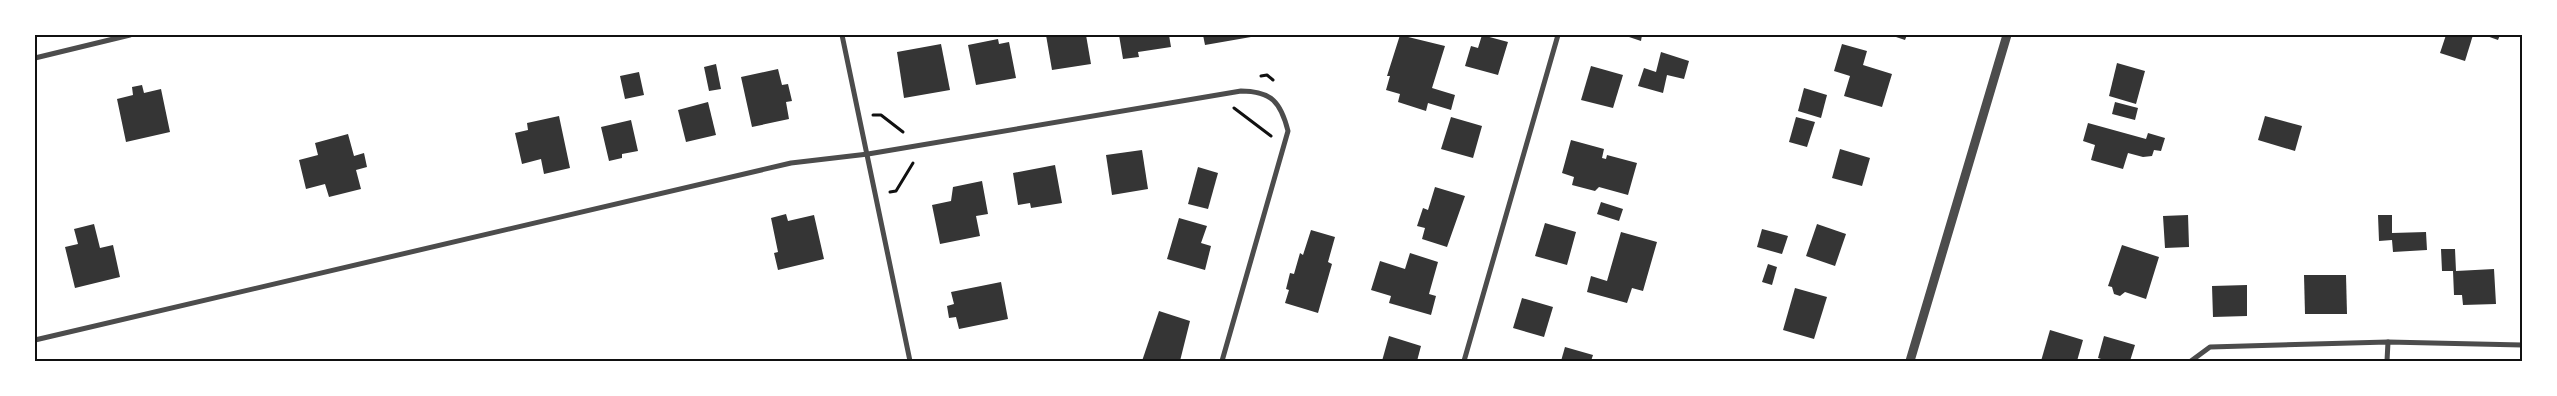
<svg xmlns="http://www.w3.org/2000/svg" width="2557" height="396" font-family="'IBM Plex Serif',serif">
<rect width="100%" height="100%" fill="#fff"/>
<g fill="#353535">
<path d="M1046,35h40l5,29 -39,6z"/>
<path d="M1119,35h50l2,12 -33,5 1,5 -16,2z"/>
<path d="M1203,35h47l1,2 -46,8z"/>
<path d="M1400,35l45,11 -13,42 23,7 -4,15 -23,-7 -2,8 -28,-9 2,-8 -14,-4 4,-14h-3z"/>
<path d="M1482,35l26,7 -10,33 -33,-9 6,-20 7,2z"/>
<path d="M1623,35h19l-1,6z"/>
<path d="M1890,35h17l-2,5z"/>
<path d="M2446,35h27l-8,26 -25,-8z"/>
<path d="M2484,35h16l-2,5z"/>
<path d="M998,39l1,5 10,-2 7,36 -40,7 -8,-40z"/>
<path d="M941,44l9,46 -46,8 -7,-46z"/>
<path d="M1842,44l25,7 -4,14 29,9 -10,33 -38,-11 6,-20 -16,-5z"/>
<path d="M1661,52l28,9 -5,18 -17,-4 -4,18 -25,-7 6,-18 12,4z"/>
<path d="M2117,63l28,8 -9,33 -27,-8z"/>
<path d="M716,64l5,25 -12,2 -5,-24z"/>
<path d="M1591,66l32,9 -10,33 -32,-8z"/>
<path d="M778,69l4,16 6,-1 4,17 -6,1 3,17 -37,8 -11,-50z"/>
<path d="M639,72l5,23 -19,4 -5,-23z"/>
<path d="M142,85l2,8 17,-4 9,43 -44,10 -9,-43 16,-4 -1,-8z"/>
<path d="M1804,88l23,7 -6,23 -23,-7z"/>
<path d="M708,102l8,33 -30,7 -8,-32z"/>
<path d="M2115,102l23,6 -3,12 -23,-6z"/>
<path d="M559,116l11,52 -26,6 -3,-15 -19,5 -7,-31 13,-3 -1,-7z"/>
<path d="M2265,116l37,10 -7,25 -37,-11z"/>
<path d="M1451,117l31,9 -9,32 -32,-9z"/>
<path d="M1796,117l19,5 -8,25 -18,-5z"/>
<path d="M631,120l7,31 -16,3v4l-13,3 -8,-34z"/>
<path d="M2088,123l58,16 2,-6 17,5 -4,13 -7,-1 -2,6 -9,1 -15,-4 -5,16 -32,-9 4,-15 -12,-4z"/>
<path d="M348,134l6,22 10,-3 3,14 -11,3 5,19 -32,8 -4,-13 -19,5 -7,-29 19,-5 -3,-12z"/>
<path d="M1571,140l33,9 -2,9 4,1 1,-4 30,8 -9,32 -29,-8 -4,4 -23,-6 2,-8 -12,-4z"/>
<path d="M1840,149l30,9 -8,28 -30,-8z"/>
<path d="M1142,150l6,39 -36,6 -6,-40z"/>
<path d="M1055,165l7,38 -31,5 -1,-5 -12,2 -5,-32z"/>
<path d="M1198,167l20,6 -10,36 -20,-5z"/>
<path d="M982,181l6,33 -12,2 4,20 -40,8 -8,-39 19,-4 2,-14z"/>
<path d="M1435,187l30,9 -18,51 -25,-8 3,-11 -8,-2 6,-18 5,2z"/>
<path d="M1601,202l22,7 -4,12 -22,-7z"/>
<path d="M786,214l2,7 26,-6 10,44 -46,11 -4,-17 4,-1 -7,-34z"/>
<path d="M2188,215l1,32 -24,1 -2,-32z"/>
<path d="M2378,215h14v18l34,-1 1,18 -34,2 -1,-12 -13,1z"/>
<path d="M1179,218l28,8 -6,17 10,3 -6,24 -38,-11z"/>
<path d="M1545,223l31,9 -9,33 -32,-9z"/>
<path d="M94,224l6,24 13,-3 7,32 -45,11 -10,-41 13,-3 -4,-15z"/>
<path d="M1817,224l29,10 -11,32 -29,-10z"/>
<path d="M1762,229l26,7 -6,18 -25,-7z"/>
<path d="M1311,230l24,7 -7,25 4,2 -14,49 -33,-10 4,-13 -3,-1 4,-16 4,1 6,-21 3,2z"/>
<path d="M1621,232l36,10 -14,49 -11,-3 -5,15 -40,-11 4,-16 16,5z"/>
<path d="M2122,245l37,12 -13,42 -21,-7 -5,4 -6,-2 -2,-7 -4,-1z"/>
<path d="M2441,249h14l1,22 38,-2 2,35 -33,1 -1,-10h-8l-1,-24h-11z"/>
<path d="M1410,253l28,9 -9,32 7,2 -5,19 -42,-12 2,-7 -20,-6 9,-29 25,8z"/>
<path d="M1768,264l9,3 -5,18 -10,-3z"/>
<path d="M2304,275h42l1,39h-42z"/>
<path d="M1001,282l7,37 -49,10 -3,-12 -7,1 -2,-12 7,-2 -3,-12z"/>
<path d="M2247,285v31l-34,1 -1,-31z"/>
<path d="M1795,288l32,9 -13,42 -31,-9z"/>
<path d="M1522,298l31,9 -9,30 -31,-9z"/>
<path d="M1159,311l31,10 -10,40h-38z"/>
<path d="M2050,330l33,10 -6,21h-36z"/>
<path d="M1389,336l32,10 -4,15h-35z"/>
<path d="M2104,336l31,9 -5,16h-23l-9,-3z"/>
<path d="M1565,347l28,8 -2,6h-30z"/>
</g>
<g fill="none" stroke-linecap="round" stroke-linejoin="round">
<g stroke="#111" stroke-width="3">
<path d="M1261,76l6,-1 6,5"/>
<path d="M1234,108l37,28"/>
<path d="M873,115h8l22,17"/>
<path d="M890,192l6,-1 17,-28"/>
</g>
<g stroke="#4c4c4c" stroke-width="5">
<path d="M842,35l68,326"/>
<path d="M35,58l95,-23"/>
<path d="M35,340l756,-177 77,-9 373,-63c31,0 40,12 47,40l-66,230"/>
<path d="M1464,361l94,-326"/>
<path d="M2191,361l19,-14 178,-5 134,3"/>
<path d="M2387,361l1,-19"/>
</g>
<path stroke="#4c4c4c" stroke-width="9" d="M1910,361l97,-326"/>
</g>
<rect width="2557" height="396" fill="none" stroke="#ffffff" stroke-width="72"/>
<rect x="36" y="36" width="2485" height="324" fill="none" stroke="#111" stroke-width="2"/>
</svg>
